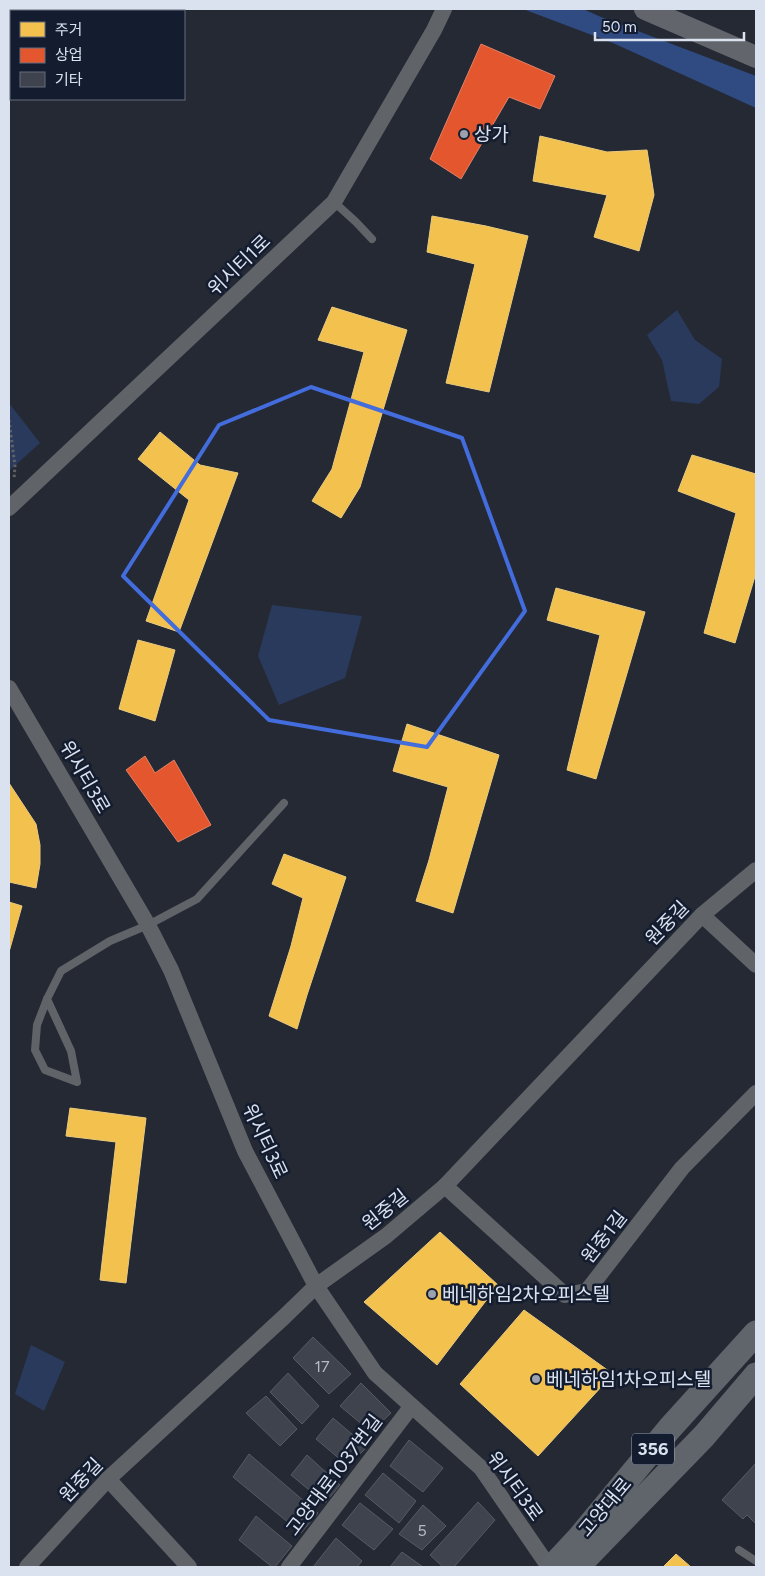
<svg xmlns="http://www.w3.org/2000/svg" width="765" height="1576" font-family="Figtree,'Noto Sans KR',sans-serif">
<rect width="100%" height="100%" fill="#242934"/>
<g fill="#293a5d">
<path d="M677,310l18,30 27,19 -3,28 -20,17 -28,-3 -9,-41 -15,-25z"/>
<path d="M9,403l31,40 -31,28z"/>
<path d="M272,605l90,11 -17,62 -66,27 -21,-49z"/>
<path d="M31,1345l34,17 -21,49 -29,-17z"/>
</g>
<path fill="#2f4b82" d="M523,9h60l18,8 155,59v32l-143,-65z"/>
<g fill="#f2c14e" stroke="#ebcb7e">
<path d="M540,136l67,16 40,-2 7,45 -15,56 -45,-14 13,-42 -74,-14z"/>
<path d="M432,216l54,10 42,10 -39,156 -43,-9 29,-119 -48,-12z"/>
<path d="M332,307l75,23 -47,157 -19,31 -29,-17 20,-32 32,-117 -46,-12z"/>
<path d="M160,432l40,33 38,8 -59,159 -33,-11 43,-121 -51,-41z"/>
<path d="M692,455l64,19v99l-21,70 -31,-10 32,-120 -58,-22z"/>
<path d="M556,588l89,24 -49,167 -29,-9 33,-135 -53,-15z"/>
<path d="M138,640l37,10 -20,71 -36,-12z"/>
<path d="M407,724l92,31 -46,158 -37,-12 13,-41 19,-73 -55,-16z"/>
<path d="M9,783l27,41 4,21v19l-4,24 -27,-6z"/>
<path d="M284,854l62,23 -39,118 -10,34 -28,-13 22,-70 12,-48 -31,-14z"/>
<path d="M9,902l13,4 -13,46z"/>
<path d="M70,1108l76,10 -20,165 -26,-3 16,-138 -50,-6z"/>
<path d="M440,1232l58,53 -61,80 -73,-63z"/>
<path d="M524,1310l89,64 -75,82 -78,-72z"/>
<path d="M676,1554l15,13h-28z"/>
</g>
<g fill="#e4572e" stroke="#e18168">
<path d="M481,44l74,32 -15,33 -31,-12 -48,82 -31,-20z"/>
<path d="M145,756l10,17 19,-13 37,65 -33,17 -52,-72z"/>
</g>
<g fill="#3f434d" stroke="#555a63">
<path d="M313,1337l38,37 -22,20 -36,-36z"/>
<path d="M288,1373l31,33 -17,18 -32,-32z"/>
<path d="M361,1383l30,30 -20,19 -31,-26z"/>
<path d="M266,1396l31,33 -17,17 -34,-33z"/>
<path d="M333,1418l34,29 -19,19 -32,-27z"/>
<path d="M409,1440l34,28 -20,24 -33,-26z"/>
<path d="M249,1454l69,59 -17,20 -68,-56z"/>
<path d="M307,1455l33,30 -15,18 -34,-28z"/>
<path d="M756,1463v61l-9,-9 -4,4 -21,-19z"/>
<path d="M383,1473l33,28 -17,22 -34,-28z"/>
<path d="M478,1502l17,18 -41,47h-11l-13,-12z"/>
<path d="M360,1503l33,26 -19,21 -32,-25z"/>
<path d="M423,1505l23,21 -24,24 -23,-16z"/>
<path d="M256,1516l36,30 -17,21h-3l-33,-27z"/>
<path d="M336,1538l26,23 -5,6h-44z"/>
<path d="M402,1552l21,15h-33z"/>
</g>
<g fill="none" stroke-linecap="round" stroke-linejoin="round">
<path stroke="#5f6167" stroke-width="3" stroke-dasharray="2.5 2.5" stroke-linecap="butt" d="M9,420l6,46 -1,13"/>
<g stroke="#606368" stroke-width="8">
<path d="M334,202l22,20 16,17"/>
<path d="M47,999l24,52 6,31 -32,-12 -10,-20 2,-25 10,-26 14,-28 49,-30 38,-16 49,-26 87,-96"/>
<path d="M739,1550l17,11"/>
</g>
<g stroke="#606368" stroke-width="16">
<path d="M9,508l325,-306 100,-172 10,-21"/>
<path d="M9,688l139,237 23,45 74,181 71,135 59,87 106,95 68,99"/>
<path d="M702,915l54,50"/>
<path d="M445,1186l120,109 22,-4 95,-123 74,-75"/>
<path d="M108,1479l81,88"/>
<path d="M27,1567l81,-88 176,-162 32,-31 70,-50 59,-50 257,-271 54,-45"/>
<path d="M289,1567l122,-160"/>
</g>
<path stroke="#63656c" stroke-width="22" d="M645,9l111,48"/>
<g stroke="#60646b" stroke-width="25">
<path d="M552,1567l27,-29 91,-110 86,-95"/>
<path d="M577,1567l127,-131 52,-61"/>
</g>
</g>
<path fill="none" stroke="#436cdd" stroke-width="4" stroke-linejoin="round" d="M311,387l151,51 63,173 -98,136 -158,-27 -146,-144 96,-151z"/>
<g fill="#9ba1ae" stroke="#141d30" stroke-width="2">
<circle cx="464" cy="134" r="5"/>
<circle cx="432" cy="1294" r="5"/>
<circle cx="536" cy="1379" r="5"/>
</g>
<g text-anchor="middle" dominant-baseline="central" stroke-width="5" stroke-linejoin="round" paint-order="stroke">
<g font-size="16" fill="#b4bac6">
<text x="322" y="1366">17</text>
<text x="422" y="1530">5</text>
</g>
<rect fill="#141d30" stroke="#9fa7b6" stroke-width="1" x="632" y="1433.5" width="42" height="31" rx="4"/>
<g font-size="18" font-weight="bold" fill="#dbe2ef">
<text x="653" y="1449">356</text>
</g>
<g font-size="19" fill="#dbe2ef" stroke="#141d30" text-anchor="start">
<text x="474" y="134">상가</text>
<text x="442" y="1294">베네하임2차오피스텔</text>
<text x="546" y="1379">베네하임1차오피스텔</text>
</g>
<g font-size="19" fill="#dbe2ef" stroke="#141d30">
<text transform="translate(239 265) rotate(-44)">위시티1로</text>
<text transform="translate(85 777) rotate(60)">위시티3로</text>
<text transform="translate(667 923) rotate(-46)">원중길</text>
<text transform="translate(265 1141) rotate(65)">위시티3로</text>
<text transform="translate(385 1210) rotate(-39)">원중길</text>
<text transform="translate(604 1237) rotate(-52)">원중1길</text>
<text transform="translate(334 1475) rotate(-53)">고양대로1037번길</text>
<text transform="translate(81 1480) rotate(-46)">원중길</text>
<text transform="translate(515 1486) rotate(54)">위시티3로</text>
<text transform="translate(605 1507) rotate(-50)">고양대로</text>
</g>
</g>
<rect width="765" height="1576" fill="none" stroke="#dbe2ef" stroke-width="20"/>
<rect x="10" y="10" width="175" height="90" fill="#141d30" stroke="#646c7c"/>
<rect x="20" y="22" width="25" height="15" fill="#f2c14e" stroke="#646c7c"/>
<text x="55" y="35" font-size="15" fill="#dbe2ef">주거</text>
<rect x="20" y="48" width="25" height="15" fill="#e4572e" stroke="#646c7c"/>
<text x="55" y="60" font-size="15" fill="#dbe2ef">상업</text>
<rect x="20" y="72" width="25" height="15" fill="#3f434d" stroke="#646c7c"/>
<text x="55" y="85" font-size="15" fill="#dbe2ef">기타</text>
<path d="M595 32v8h149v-8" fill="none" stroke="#dbe2ef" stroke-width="2.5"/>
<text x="602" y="32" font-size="15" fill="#dbe2ef" stroke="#141d30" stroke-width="4" paint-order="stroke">50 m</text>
</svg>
